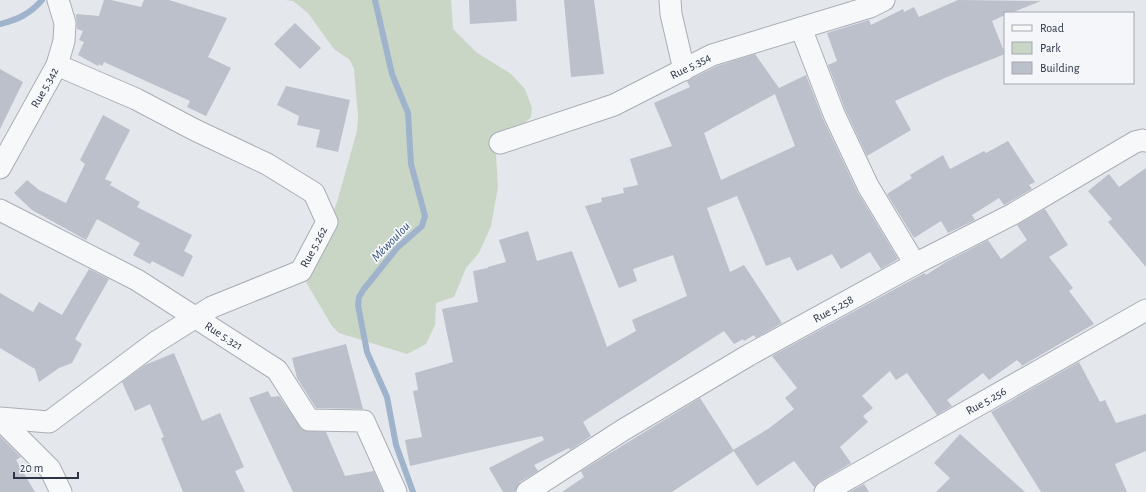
<svg xmlns="http://www.w3.org/2000/svg" width="1146" height="492" font-family="'Alegreya Sans',sans-serif">
<rect width="100%" height="100%" fill="#e4e7ec"/>
<path fill="#c9d6c5" d="M285,0h166l2,29 23,23 35,22 14,15 7,19 -1,9 -31,30 -4,9 2,31 -7,39 -12,27 -13,15 -12,29 -18,6 -1,22 -9,19 -19,10 -68,-21 -7,-7 -26,-44 31,-80 20,-71 1,-14 -4,-48 -4,-9 -16,-11 -26,-36 -15,-12z"/>
<g fill="none" stroke-linecap="round" stroke-linejoin="round">
<g stroke="#9fb4cc" stroke-width="6">
<path d="M375,0l17,74 16,39 3,51 14,52 -3,10 -25,22 -33,41 -5,8 -1,8 9,47 20,45 9,48 17,47"/>
<path d="M0,24c17,-4 30,-10 42,-24"/>
</g>
</g>
<g fill="#bbc0ca" fill-rule="evenodd">
<path d="M104,0h7l30,7 3,-7h25l58,18 -19,39 23,11 -25,48 -19,-9 3,-6 -86,-39 -2,4 -3,-2 -1,2 -20,-11 6,-13 -5,-2 4,-9 -6,-2 -1,-15 23,2z"/>
<path d="M469,0h47l1,21 -47,3z"/>
<path d="M564,0h30l10,74 -33,3z"/>
<path d="M958,0l83,1 -30,12h-6v2l-13,6 13,33 -58,23 -52,24 16,29 -44,26 -22,-47 -17,-44 9,-4 -10,-28 42,-13 2,5 32,-16 1,3 10,-5 5,10z"/>
<path d="M295,23l26,25 -21,21 -26,-25z"/>
<path d="M755,54l24,34 27,-13 17,44 34,72 41,68 -17,10 -11,-17 -29,17 -9,-15 -35,17 -7,-14 -24,9 -29,-70 -30,12 23,64 14,-7 38,58 -26,15 -2,-3 -10,6 -1,-2 -9,5 -10,-13 -141,91 8,14 -21,14 -1,-2 -35,17 4,6 -18,11 -5,10h-12l-14,-24 55,-28 -2,-4 -132,30 -5,-26 17,-3 -9,-46 5,-1 -3,-17 38,-11 -11,-53 36,-7 -5,-31 15,-3v-1l18,-5 -7,-22 29,-9 9,30 35,-10 35,96 29,-16 -4,-11 55,-24 -14,-41 -40,14 4,12 -18,7 -34,-82 17,-4 -1,-4 23,-5 -1,-5 15,-3 -8,-26 42,-13 -18,-43 36,-16 -3,-6 30,-15zM775,94l20,52 -74,34 -17,-47z"/>
<path d="M0,69l23,13 -23,47z"/>
<path d="M286,86l64,14 -12,52 -22,-5 4,-17 -23,-5 2,-9 -22,-11z"/>
<path d="M103,115l27,15 -25,49 7,3 -2,3 30,17 -3,5 55,28 -8,16 9,5 -10,21 -31,-16 -2,3 -17,-9 7,-12 -43,-24 -11,21 -54,-30 -18,-17 13,-13 12,10 27,13 19,-39 -5,-4z"/>
<path d="M1008,141l27,41 -6,3 3,4 -28,16 -5,-7 -27,17 3,5 -27,13 -7,-12 -27,17 -27,-44 25,-16 -2,-3 33,-20 7,14 34,-18 2,2z"/>
<path d="M1146,168v99l-38,-45 4,-3 -24,-28 21,-17 10,13z"/>
<path d="M1045,209l23,36 -19,12 24,31 -4,3 25,33 -74,43 2,-2 -5,-5 -28,20 -6,-7 -36,27 5,6 -15,9 -30,-42 -11,7 -6,-9 -28,25 11,12 -10,8 5,6 -28,25 11,16 -32,19 -5,5 -20,-26 -37,25 -24,-36 35,-21 26,-20 -9,-11 12,-10 -25,-32 149,-81 4,-2 1,2 20,-13 42,-22 13,19 26,-19 -10,-15z"/>
<path d="M89,269l20,10 -34,60 7,5 -10,19 -13,5 -20,14 -4,-13 -35,-21v-55l33,19 6,-10 23,13z"/>
<path d="M346,344l17,65 -47,-1 -19,-30 -5,-20z"/>
<path d="M174,353l28,68 18,-8 24,54 -9,4 10,21h-62l-22,-54 3,-1 -14,-33 -15,7 -13,-29 23,-17z"/>
<path d="M1079,362l21,40 5,-2 11,23 30,-9v37l-31,13 12,28h-86l-50,-80z"/>
<path d="M268,391l3,6 8,-1 24,34 23,2 19,44 29,-5 9,21h-90l-44,-94z"/>
<path d="M700,398l34,53 -62,41h-110l22,-15 -3,-6z"/>
<path d="M960,434l65,58h-89l14,-14 -16,-15z"/>
<path d="M0,436l21,21 -5,3 19,32h-35z"/>
<path d="M864,484l5,8h-20z"/>
</g>
<g fill="none" stroke-linecap="round" stroke-linejoin="round">
<g stroke="#a9aeb7" stroke-width="23">
<g id="street">
<path d="M670,0l1,14 13,56"/>
<path d="M801,28l33,86 34,72 47,78"/>
<path id="s1" d="M500,143l114,-38 98,-50 158,-48 14,-7"/>
<path id="s2" d="M0,168l57,-103 7,-24 1,-18 -7,-23"/>
<path id="s3" d="M0,210l137,70 140,90 32,50 55,1 32,71"/>
<path id="s4" d="M0,418l49,4 107,-80 56,-35 89,-36 26,-49 -13,-29 -47,-29 -72,-34 -59,-31 -79,-34"/>
<path d="M0,419l50,50 11,23"/>
<path id="s5" d="M527,492l96,-62 126,-75 166,-91 98,-50 122,-72 8,-2 3,1"/>
<path id="s6" d="M825,492l321,-182"/>
</g>
</g>
<use href="#street" stroke="#f7f8fa" stroke-width="21"/>
</g>
<g text-anchor="middle" dominant-baseline="central" stroke-width="3.5" stroke-linejoin="round" paint-order="stroke">
<g font-size="12" fill="#2b3445" stroke="#f4f6f9">
<text stroke="none"><textPath href="#s1" startOffset="206">Rue 5.354</textPath></text>
<text stroke="none"><textPath href="#s2" startOffset="92">Rue 5.342</textPath></text>
<text stroke="none"><textPath href="#s4" startOffset="372">Rue 5.262</textPath></text>
<text stroke="none"><textPath href="#s5" startOffset="357">Rue 5.258</textPath></text>
<text stroke="none"><textPath href="#s3" startOffset="257">Rue 5.321</textPath></text>
<text stroke="none"><textPath href="#s6" startOffset="185">Rue 5.256</textPath></text>
</g>
<g font-size="13" font-style="italic" fill="#34527a" stroke="#f4f6f9">
<text transform="translate(391 242) rotate(-46)">Méwoulou</text>
</g>
</g>
<rect x="1004" y="12" width="130" height="72" fill="#f4f6f9" stroke="#a4a8b1"/>
<rect x="1012" y="25" width="20" height="6" fill="#f7f8fa" stroke="#a4a8b1"/>
<text x="1040" y="32" font-size="12" fill="#2b3445">Road</text>
<rect x="1012" y="42" width="20" height="12" fill="#c9d6c5" stroke="#a4a8b1"/>
<text x="1040" y="52" font-size="12" fill="#2b3445">Park</text>
<rect x="1012" y="62" width="20" height="12" fill="#bbc0ca" stroke="#a4a8b1"/>
<text x="1040" y="72" font-size="12" fill="#2b3445">Building</text>
<path d="M14 472v6h64v-6" fill="none" stroke="#2b3445" stroke-width="2"/>
<text x="20" y="472" font-size="12" fill="#2b3445" stroke="#f4f6f9" stroke-width="3" paint-order="stroke">20 m</text>
</svg>
